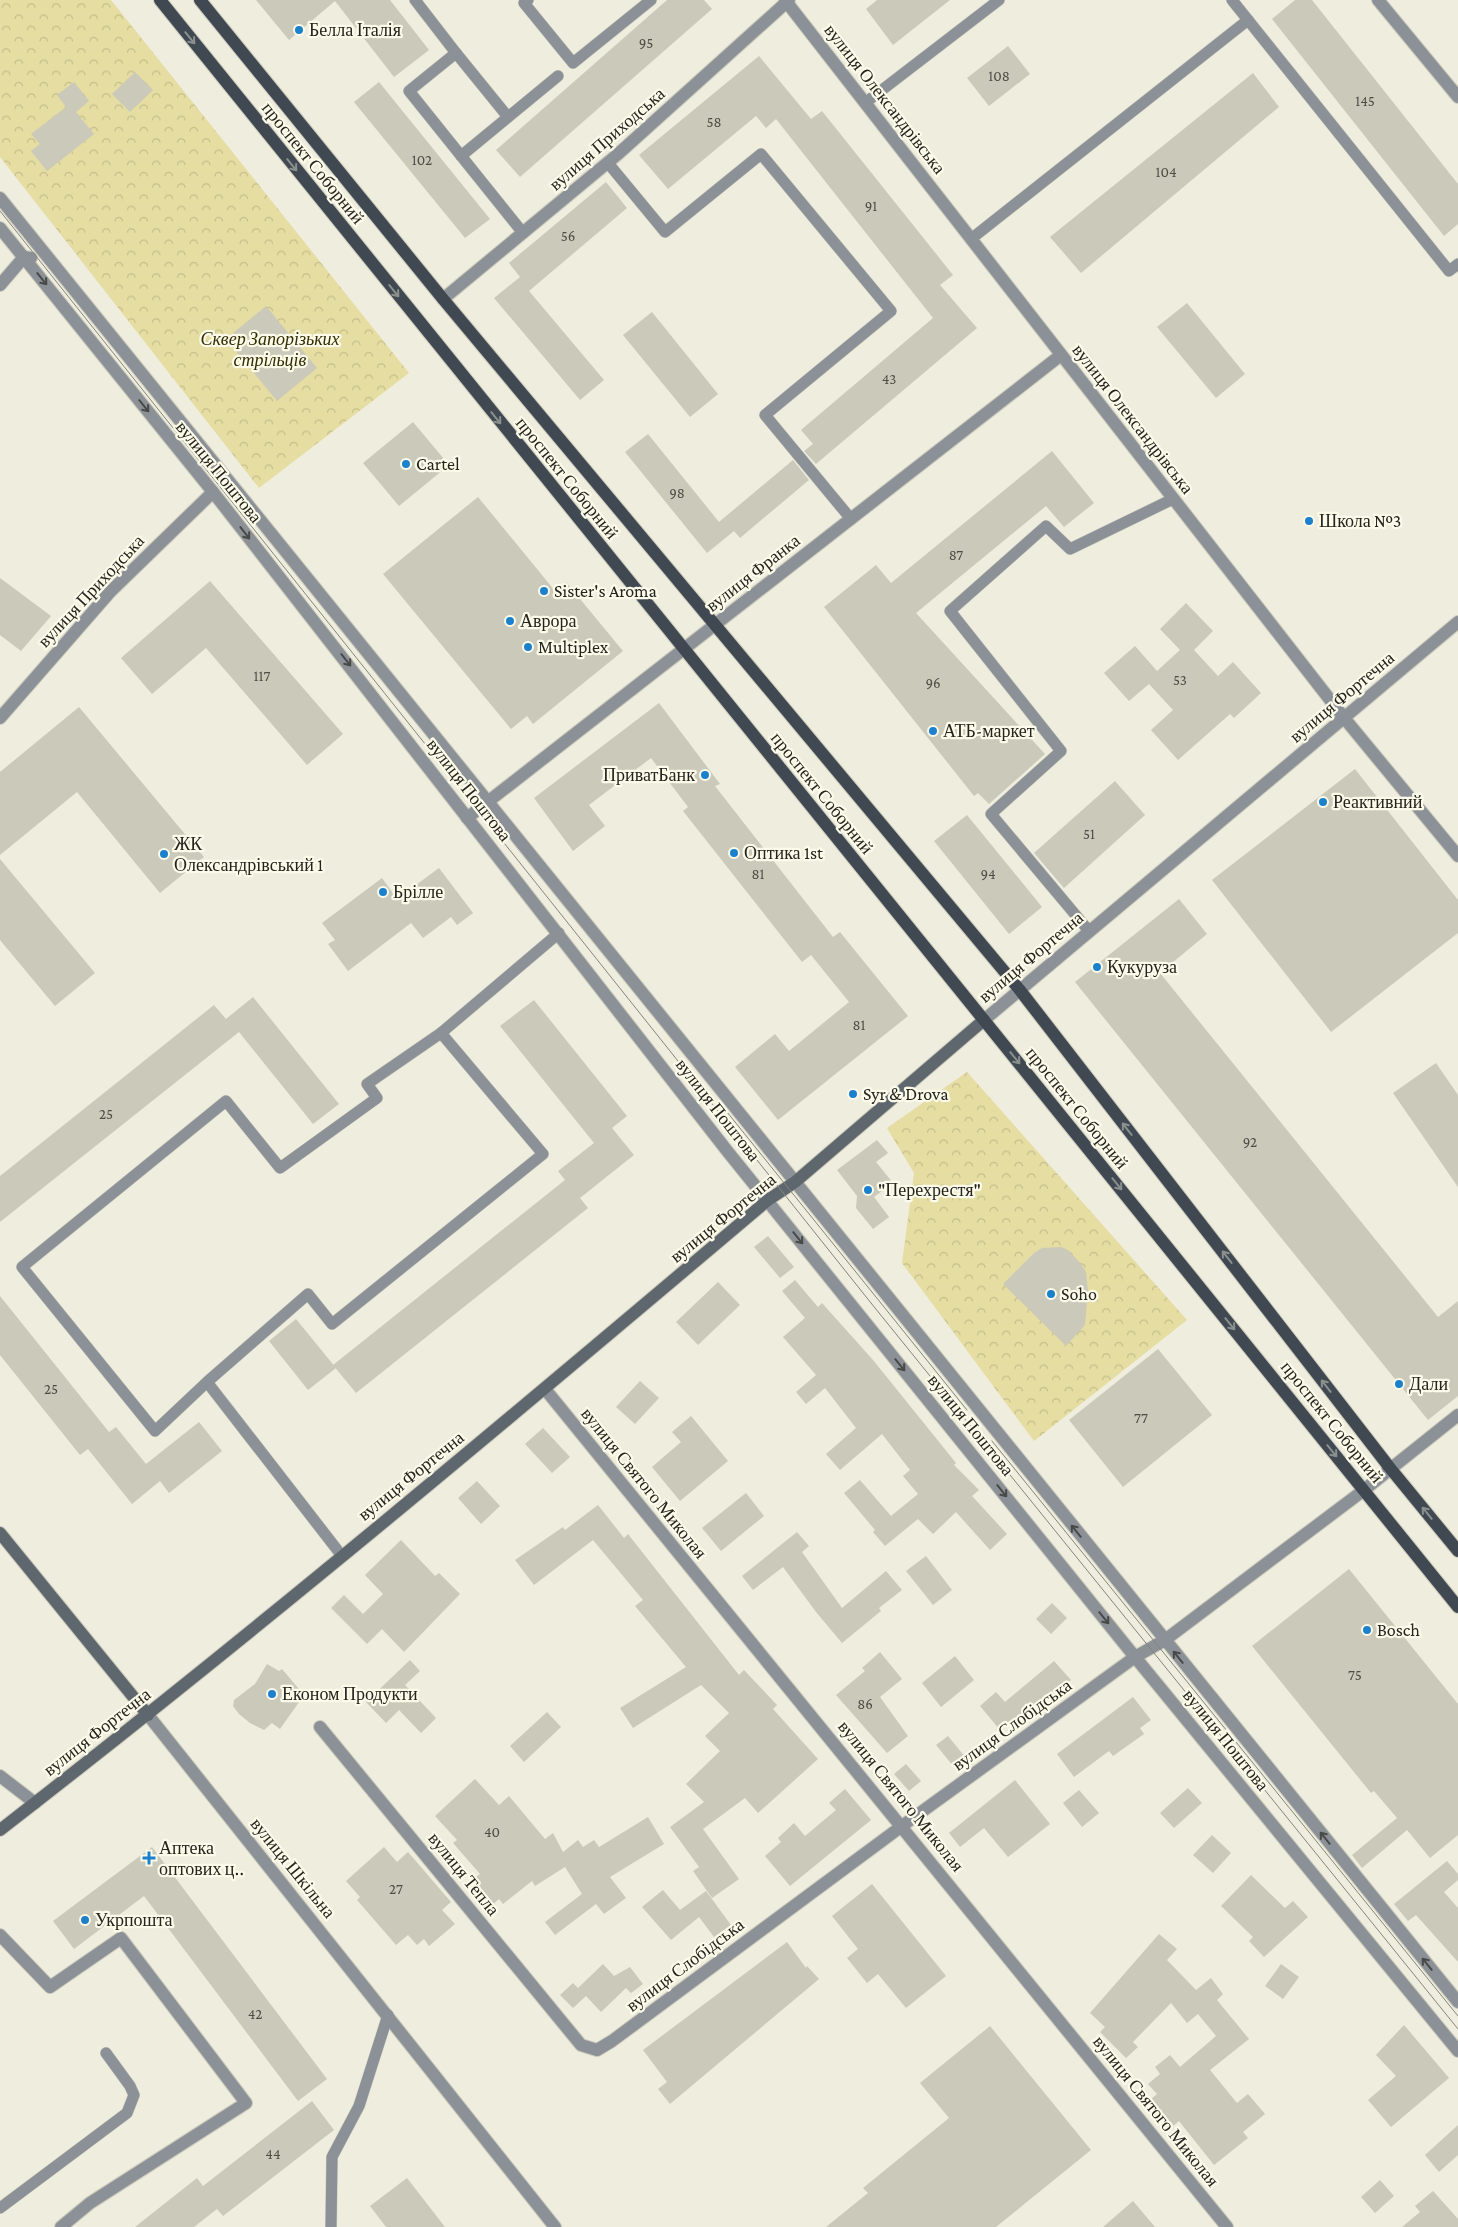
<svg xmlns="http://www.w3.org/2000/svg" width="1458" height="2227" font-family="'Crimson Pro',serif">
<defs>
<pattern id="forest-crowns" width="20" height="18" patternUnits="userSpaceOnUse" patternTransform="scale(1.25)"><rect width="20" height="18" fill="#e5dda2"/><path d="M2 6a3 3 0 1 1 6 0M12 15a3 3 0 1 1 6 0" fill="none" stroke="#c4be8b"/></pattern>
</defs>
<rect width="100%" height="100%" fill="#efeddd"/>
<g fill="url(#forest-crowns)">
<path d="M0,0h111l298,373 -150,115 -259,-331z"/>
<path d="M967,1072l220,248 -153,121 -132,-178 12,-90 -27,-45z"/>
</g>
<g fill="#cbc9b9">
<path d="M256,0h134l39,50 -35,27 -59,-76 -46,39z"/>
<path d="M667,0h37l8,9 -192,168 -24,-27z"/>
<path d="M877,0h73l-57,45 -27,-36z"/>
<path d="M1295,0h17l146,184v40l-14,12 -172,-217z"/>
<path d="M1008,46l22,28 -41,32 -22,-28z"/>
<path d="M759,56l52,63 11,-8 131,164 -13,10 37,43 -161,136 -12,-13 9,-7 -12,-14 132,-112 -157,-199 -10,9 -10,-12 -88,73 -29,-34z"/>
<path d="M135,72l18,18 -23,22 -18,-18z"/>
<path d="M1253,73l26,34 -198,166 -31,-36z"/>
<path d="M74,82l15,19 -13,11 18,22 -47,37 -16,-20 9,-7 -9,-10 35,-27 -9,-12z"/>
<path d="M379,82l111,137 -25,19 -111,-136z"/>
<path d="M606,182l21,26 -98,83 75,89 -24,20 -86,-102 26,-21 -11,-14z"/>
<path d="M1187,303l58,71 -29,24 -59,-71z"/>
<path d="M266,306l51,62 -40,33 -51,-62z"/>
<path d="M652,312l66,82 -28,23 -67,-82z"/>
<path d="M413,422l36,43 -50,41 -36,-43z"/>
<path d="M648,434l71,88 74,-62 16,20 -69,58 -6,-7 -27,22 -82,-101z"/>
<path d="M1052,451l42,52 -30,24 -18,-21 -130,107 129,141 -56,50 -11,-11 -4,3 -150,-189 52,-42 15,18z"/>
<path d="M478,497l77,94 11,-9 57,69 -90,73 -6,-8 -16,13 -128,-155z"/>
<path d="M0,578l51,38 -30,35 -21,-16z"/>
<path d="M210,581l133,153 -36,31 -101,-117 -54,46 -31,-36z"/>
<path d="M1186,603l27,28 -19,19 24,26 15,-14 28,31 -27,25 -4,-4 -52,46 -27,-30 22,-20 -24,-26 -20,17 -25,-28 31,-27 22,25 23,-21 -20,-21z"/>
<path d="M659,703l61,81 -5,2 118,151 7,-5 68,84 -130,104 -43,-53 40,-33 14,17 60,-49 -38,-47 -9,7 -119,-151 5,-4 -37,-49 -62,47 16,21 -32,25 -39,-53z"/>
<path d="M79,707l125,150 -44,36 -83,-101 -77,63v-83z"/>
<path d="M1355,769l103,131v33l-127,99 -119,-152z"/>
<path d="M1115,781l30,34 -81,73 -30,-35z"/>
<path d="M967,815l75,92 -33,27 -75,-93z"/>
<path d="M0,859l95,114 -40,33 -55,-66z"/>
<path d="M439,868l34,45 -16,12 -6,-8 -28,21 -12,-15 -63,48 -20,-27 7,-4 -13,-17 60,-45 15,21z"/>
<path d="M1179,899l28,35 -47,39 278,344 20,-16v95l-30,24 -353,-438z"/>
<path d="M253,997l86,107 -26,20 -74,-92 -239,190v-46l214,-171 12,14z"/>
<path d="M534,1000l93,116 -15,12 22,27 -54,43 8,10 -232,185 -23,-28 232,-185 -7,-9 36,-28 -94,-117z"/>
<path d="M1436,1063l22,32v92l-65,-94z"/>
<path d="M877,1140l11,13 -12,9 17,21 -19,14 15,20 -16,12 -17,-21 1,-12 -20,-26z"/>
<path d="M768,1236l26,31 -14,11 -26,-31z"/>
<path d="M1061,1247l7,3 13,14 5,8 2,18 -3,35 -19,21 -63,-62 31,-31 8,-5z"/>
<path d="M795,1280l23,27 4,-4 51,57 83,103 -2,2 25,25 -7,6 35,38 -17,16 -34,-38 -23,22 -15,-15 -33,27 -12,-14 2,-2 -31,-37 16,-13 31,36 27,-22 -15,-18 7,-6 -28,-36 -42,36 -14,-16 30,-26 -31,-40 -19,16 -10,-12 20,-17 -33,-38 22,-19 -23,-27z"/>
<path d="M718,1282l22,23 -42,40 -22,-23z"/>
<path d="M0,1296l109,136 7,-5 30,37 53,-42 23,29 -53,42 -9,-12 -28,23 -44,-55 -8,6 -80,-100z"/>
<path d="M296,1319l40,49 -28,22 -39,-49z"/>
<path d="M1158,1349l54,66 -89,72 -54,-67z"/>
<path d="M640,1381l19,17 -24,26 -19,-17z"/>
<path d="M691,1416l37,45 -48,40 -28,-34 29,-25 -9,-10z"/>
<path d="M543,1428l27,29 -18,16 -27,-29z"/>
<path d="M477,1481l23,25 -19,18 -23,-26z"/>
<path d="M746,1493l18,23 -43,35 -19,-23z"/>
<path d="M598,1505l26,33 4,-4 111,141 5,-5 33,35 -4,4 45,50 -60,54 -13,-15 -42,31 36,50 -27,19 -19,-27 6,-4 -29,-40 34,-25 -18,-18 34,-33 -15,-15 24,-23 -28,-28 -68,43 -13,-20 66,-41 -51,-61 8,-6 -50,-60 -59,45 -19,-25 48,-33 2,3z"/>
<path d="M797,1532l12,14 -7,6 40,56 44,-37 16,19 -23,18 2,3 -39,32 -26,-31 -33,-45 -30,23 -11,-14z"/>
<path d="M401,1540l34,36 4,-3 21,21 -56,58 -22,-23 -15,15 -36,-36 13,-13 19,19 20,-20 -18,-19z"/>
<path d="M926,1556l26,34 -19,15 -27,-34z"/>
<path d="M1349,1569l109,135v131l-28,23 -23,-28 -45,38 -10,-13 45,-37 -23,-27 -3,2 -119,-147z"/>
<path d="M1052,1603l15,15 -16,16 -15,-15z"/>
<path d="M880,1652l22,27 -22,18 28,39 -21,17 -51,-58 29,-24 -3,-3z"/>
<path d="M955,1656l19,24 -33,27 -19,-24z"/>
<path d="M410,1660l10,11 -15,14 31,33 -15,15 -22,-23 -13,13 -20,-21z"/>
<path d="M1054,1661l17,19 -50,41 -4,-4 -17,13 -20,-24 16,-14 9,10z"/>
<path d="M267,1664l12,7 3,-2 22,26 -24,34 -8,-6 -8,7 -14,-7 -11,-9 -6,-8 1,-6 21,-16z"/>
<path d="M1133,1697l18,23 -11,8 4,6 -31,22 -4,-5 -35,26 -17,-23z"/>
<path d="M547,1712l14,15 -37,35 -14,-16z"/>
<path d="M948,1736l18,22 -12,9 -18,-22z"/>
<path d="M906,1764l15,17 -12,10 -15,-17z"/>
<path d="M475,1779l24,26 10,-9 36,43 8,-6 10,19 15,-12 5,7 11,-7 5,7 49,-30 16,27 -54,33 16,21 -22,16 -8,-10 -41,31 -10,-13 37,-28 -17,-27 -30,19 -3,-5 -29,23 -4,-5 -7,6 -20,-25 8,-6 -27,-31 4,-3 -22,-24z"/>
<path d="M1015,1780l35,44 -42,33 -24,-29 -24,19 -11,-14z"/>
<path d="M1188,1788l14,15 -28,25 -14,-15z"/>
<path d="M845,1789l26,31 -81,66 -25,-30 16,-14 -3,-4 16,-15 11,13 31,-26 -7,-7z"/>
<path d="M1079,1790l20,23 -17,14 -19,-24z"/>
<path d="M1212,1835l19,18 -18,20 -20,-18z"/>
<path d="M152,1847l175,232 -29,22 -154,-205 -70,53 -21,-28z"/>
<path d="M384,1847l13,15 11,-10 43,50 -9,8 13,14 -26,22 -5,-7 -7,6 -9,-10 -12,10 -39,-45 3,-3 -14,-16z"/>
<path d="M1447,1861l11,13v6l-14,12 14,16v54l-42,-47 -8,6 -14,-17z"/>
<path d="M1251,1875l34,33 8,-7 15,16 -44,40 -15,-16 4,-4 -32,-31z"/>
<path d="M872,1884l74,92 -40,32 -28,-34 -11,9 -20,-25 11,-9 -26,-33z"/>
<path d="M663,1890l17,20 26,-19 25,34 -17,12 -15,-20 -28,23 -29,-33z"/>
<path d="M1159,1934l18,15 -10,11 29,30 15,-12 12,16 -6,6 32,39 -39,31 27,33 11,-9 17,20 -22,18 5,6 -34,27 -35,-44 -6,5 -22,-27 6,-5 -9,-10 12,-10 -5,-7 15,-12 10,12 36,-31 -18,-22 -11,9 -16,-20 -38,39 5,5 -12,11 -26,-26 5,-5 -15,-14z"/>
<path d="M787,1942l19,26 1,-2 12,13 -149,125 -12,-15 9,-7 -24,-32z"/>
<path d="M603,1964l11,12 16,-9 13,17 -12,9 -5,-5 -25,24 -15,-16 -13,12 -13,-13 13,-12 5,5z"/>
<path d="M1281,1964l18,13 -16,22 -18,-13z"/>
<path d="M1404,2025l45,53 -58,49 -23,-27 28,-24 -20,-21z"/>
<path d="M990,2026l101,124 -95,77h-170l42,-34 -5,-5 86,-70 -29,-35z"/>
<path d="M312,2101l22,29 -111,86 -6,-7 -23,18h-59l62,-49 6,8z"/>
<path d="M1458,2125v30l-19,17 -14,-17z"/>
<path d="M407,2178l38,49h-59l-16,-21z"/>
<path d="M1380,2180l14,16 -19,17 -14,-16z"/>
<path d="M1433,2191l25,28v8h-56l18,-15 -5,-6z"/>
<path d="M1133,2201l22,26h-52z"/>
</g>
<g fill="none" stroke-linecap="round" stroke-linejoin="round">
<g stroke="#cac9bb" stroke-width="12">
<g id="service">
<path d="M415,0l41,53 -47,38 114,142"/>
<path d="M528,0l-4,3 49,60 78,-63"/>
<path d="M1232,0l217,271 9,-7"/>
<path d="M456,53l52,64"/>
<path d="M865,103l134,-103"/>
<path d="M461,156l97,-80"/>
<path d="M608,163l57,69 96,-78 130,157 -126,104 86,104"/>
<path d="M971,239l277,-219"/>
<path d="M1089,931l-98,-117 70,-63 -111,-140 96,-85 24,23 103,-50"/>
<path d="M441,1033l118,-100"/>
<path d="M207,1382l101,-88 24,30 211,-170 -102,-121 -74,51 10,14 -97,70 -54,-67 -204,166 133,164 52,-49 135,174"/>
<path d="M0,2208l127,-95 7,-18 -4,-9 -24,-33"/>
<path d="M331,2227l1,-70 27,-51 29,-91"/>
</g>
</g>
<g stroke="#cac9bb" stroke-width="14">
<g id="minor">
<path d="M785,0l560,719 113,137"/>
<path d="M0,198l1458,1804"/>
<path d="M0,228l213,264 515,660 407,505 323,394"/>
<path d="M0,285l24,-28 7,1"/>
<path d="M443,299l175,-145 171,-154"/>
<path d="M0,718l110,-126 103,-100"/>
<path d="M467,818l594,-463"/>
<path d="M148,1715l407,512"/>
<path d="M320,1727l261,318 16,5 15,-9 290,-215 233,-169 30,-17 199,-150 94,-75"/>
<path d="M0,1776l35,27"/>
<path d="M0,1935l50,52 71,-49 125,165 -156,100 -29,24"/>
</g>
</g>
<g stroke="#cac9bb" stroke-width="14">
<g id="tertiary">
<path d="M1378,0l80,97"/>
<path d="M984,1020l474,-398"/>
<path d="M545,1389l682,838"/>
</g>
</g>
<g stroke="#cac9bb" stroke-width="14">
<g id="secondary">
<path d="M0,1533l148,182"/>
<path d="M0,1830c262,-203 515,-416 768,-630l27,-18 189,-162"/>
</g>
</g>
<g stroke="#cac9bb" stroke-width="14">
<g id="primary">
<path d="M160,0l1298,1607"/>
<path d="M200,0l243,299 576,690 371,479 68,83"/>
</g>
</g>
<use href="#service" stroke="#8c9197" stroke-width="11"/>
<use href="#minor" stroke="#8c9197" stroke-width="12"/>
<use href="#tertiary" stroke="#8c9197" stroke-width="12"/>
<use href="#secondary" stroke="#5f676e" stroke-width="12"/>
<use href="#primary" stroke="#404951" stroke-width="12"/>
<g stroke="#86857a" stroke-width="1">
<path d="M0,211l871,1092 587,726"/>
<path d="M727,1112l240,298"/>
<path d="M992,1441l466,575"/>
</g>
</g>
<defs><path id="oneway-shaft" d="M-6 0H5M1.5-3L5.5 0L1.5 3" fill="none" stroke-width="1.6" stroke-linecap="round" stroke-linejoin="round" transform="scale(1.25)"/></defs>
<g stroke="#8b908e">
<use href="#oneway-shaft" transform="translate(190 38) rotate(51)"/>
<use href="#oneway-shaft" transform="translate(292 165) rotate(51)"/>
<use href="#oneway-shaft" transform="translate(394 291) rotate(51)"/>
<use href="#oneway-shaft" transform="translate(496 418) rotate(51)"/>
<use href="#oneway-shaft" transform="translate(1015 1058) rotate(51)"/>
<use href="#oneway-shaft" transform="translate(1127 1129) rotate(-128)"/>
<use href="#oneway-shaft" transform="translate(1117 1184) rotate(51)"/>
<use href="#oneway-shaft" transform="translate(1227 1257) rotate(-128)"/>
<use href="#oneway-shaft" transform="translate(1230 1324) rotate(51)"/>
<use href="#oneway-shaft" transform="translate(1326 1386) rotate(-128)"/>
<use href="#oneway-shaft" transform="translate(1332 1451) rotate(51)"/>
<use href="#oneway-shaft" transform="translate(1427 1513) rotate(-129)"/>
</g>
<g stroke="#484a48">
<use href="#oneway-shaft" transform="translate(42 279) rotate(51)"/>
<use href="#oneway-shaft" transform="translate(144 406) rotate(51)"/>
<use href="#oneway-shaft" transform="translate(245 533) rotate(52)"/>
<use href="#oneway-shaft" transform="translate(346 660) rotate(52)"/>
<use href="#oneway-shaft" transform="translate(798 1238) rotate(51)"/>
<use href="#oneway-shaft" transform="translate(900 1365) rotate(51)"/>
<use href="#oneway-shaft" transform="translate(1002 1491) rotate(51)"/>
<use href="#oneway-shaft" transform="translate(1076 1531) rotate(-129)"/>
<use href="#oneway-shaft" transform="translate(1104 1618) rotate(51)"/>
<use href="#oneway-shaft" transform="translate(1178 1657) rotate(-129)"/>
<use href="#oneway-shaft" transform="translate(1325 1838) rotate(-129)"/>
<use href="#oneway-shaft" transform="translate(1427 1964) rotate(-129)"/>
</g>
<g fill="#1b81cc" stroke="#fcfbea" stroke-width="2">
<circle cx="299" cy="30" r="5"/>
<circle cx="406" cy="464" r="5"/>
<circle cx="1309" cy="521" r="5"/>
<circle cx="544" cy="591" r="5"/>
<circle cx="510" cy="621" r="5"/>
<circle cx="528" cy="647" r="5"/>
<circle cx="933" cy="731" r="5"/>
<circle cx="705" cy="775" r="5"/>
<circle cx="1323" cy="802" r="5"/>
<circle cx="734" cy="853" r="5"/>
<circle cx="164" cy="854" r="5"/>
<circle cx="383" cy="892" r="5"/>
<circle cx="1097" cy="967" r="5"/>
<circle cx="853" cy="1094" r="5"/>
<circle cx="868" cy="1190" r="5"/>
<circle cx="1051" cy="1294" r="5"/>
<circle cx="1399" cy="1384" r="5"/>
<circle cx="1367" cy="1630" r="5"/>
<circle cx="272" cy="1694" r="5"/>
<path d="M146.5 1850.5h5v5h5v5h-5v5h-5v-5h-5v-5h5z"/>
<circle cx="85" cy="1920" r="5"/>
</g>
<g text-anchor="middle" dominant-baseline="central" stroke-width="4.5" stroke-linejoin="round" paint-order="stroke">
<g font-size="15" fill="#4e4d45">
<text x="646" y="43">95</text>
<text x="999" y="76">108</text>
<text x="1365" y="101">145</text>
<text x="714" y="122">58</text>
<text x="422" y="160">102</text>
<text x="1166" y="172">104</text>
<text x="871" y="206">91</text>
<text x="568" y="236">56</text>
<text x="889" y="379">43</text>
<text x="677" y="493">98</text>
<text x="956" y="555">87</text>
<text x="262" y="676">117</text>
<text x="1180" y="680">53</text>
<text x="933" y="683">96</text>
<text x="1089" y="834">51</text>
<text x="758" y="874">81</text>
<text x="988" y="874">94</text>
<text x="859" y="1025">81</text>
<text x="106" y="1114">25</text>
<text x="1250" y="1142">92</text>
<text x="51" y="1389">25</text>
<text x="1141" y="1418">77</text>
<text x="1355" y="1675">75</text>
<text x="865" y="1704">86</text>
<text x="492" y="1832">40</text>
<text x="396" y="1889">27</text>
<text x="255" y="2014">42</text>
<text x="273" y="2154">44</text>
</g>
<g font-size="18" fill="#24241e" stroke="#fcfbea" text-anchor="start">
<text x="309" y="30">Белла Італія</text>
<text x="416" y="464">Cartel</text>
<text x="1319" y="521">Школа №3</text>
<text x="554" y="591">Sister's Aroma</text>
<text x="520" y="621">Аврора</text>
<text x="538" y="647">Multiplex</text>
<text x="943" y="731">АТБ-маркет</text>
<text x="695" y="775" text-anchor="end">ПриватБанк</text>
<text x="1333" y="802">Реактивний</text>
<text x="174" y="844">ЖК<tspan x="174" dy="21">Олександрівський 1</tspan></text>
<text x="744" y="853">Оптика 1st</text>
<text x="393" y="892">Брілле</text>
<text x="1107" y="967">Кукуруза</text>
<text x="863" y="1094">Syr &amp; Drova</text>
<text x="878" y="1190">"Перехрестя"</text>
<text x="1061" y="1294">Soho</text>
<text x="1409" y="1384">Дали</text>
<text x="1377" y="1630">Bosch</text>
<text x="282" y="1694">Економ Продукти</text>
<text x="159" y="1848">Аптека<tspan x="159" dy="21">оптових ц‥</tspan></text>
<text x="95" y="1920">Укрпошта</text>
</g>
<g font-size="18" fill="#24241e" stroke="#fcfbea">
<text transform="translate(885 99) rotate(52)">вулиця Олександрівська</text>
<text transform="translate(607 139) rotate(-41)">вулиця Приходська</text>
<text transform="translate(313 163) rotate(51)">проспект Соборний</text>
<text transform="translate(1133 419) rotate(52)">вулиця Олександрівська</text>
<text transform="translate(219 472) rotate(51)">вулиця Поштова</text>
<text transform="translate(567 478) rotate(51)">проспект Соборний</text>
<text transform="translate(753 573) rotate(-38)">вулиця Франка</text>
<text transform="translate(91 591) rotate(-47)">вулиця Приходська</text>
<text transform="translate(1342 697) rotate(-40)">вулиця Фортечна</text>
<text transform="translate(469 790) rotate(52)">вулиця Поштова</text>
<text transform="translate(822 793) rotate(51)">проспект Соборний</text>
<text transform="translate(1031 957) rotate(-40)">вулиця Фортечна</text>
<text transform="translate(1077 1108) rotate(51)">проспект Соборний</text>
<text transform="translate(718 1110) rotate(52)">вулиця Поштова</text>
<text transform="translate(723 1218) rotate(-39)">вулиця Фортечна</text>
<text transform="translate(1332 1422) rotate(51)">проспект Соборний</text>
<text transform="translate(971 1425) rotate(51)">вулиця Поштова</text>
<text transform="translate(411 1476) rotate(-39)">вулиця Фортечна</text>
<text transform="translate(644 1483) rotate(51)">вулиця Святого Миколая</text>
<text transform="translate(1012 1725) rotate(-36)">вулиця Слобідська</text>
<text transform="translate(97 1732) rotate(-38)">вулиця Фортечна</text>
<text transform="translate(1226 1740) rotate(51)">вулиця Поштова</text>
<text transform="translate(901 1796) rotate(51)">вулиця Святого Миколая</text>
<text transform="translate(293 1868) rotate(51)">вулиця Шкільна</text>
<text transform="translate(464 1874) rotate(51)">вулиця Тепла</text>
<text transform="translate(685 1965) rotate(-37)">вулиця Слобідська</text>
<text transform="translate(1156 2111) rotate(51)">вулиця Святого Миколая</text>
</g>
<g font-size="18" font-style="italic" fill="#332d02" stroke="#fcfbea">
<text x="270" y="339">Сквер Запорізьких<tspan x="270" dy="21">стрільців</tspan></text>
</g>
</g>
</svg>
